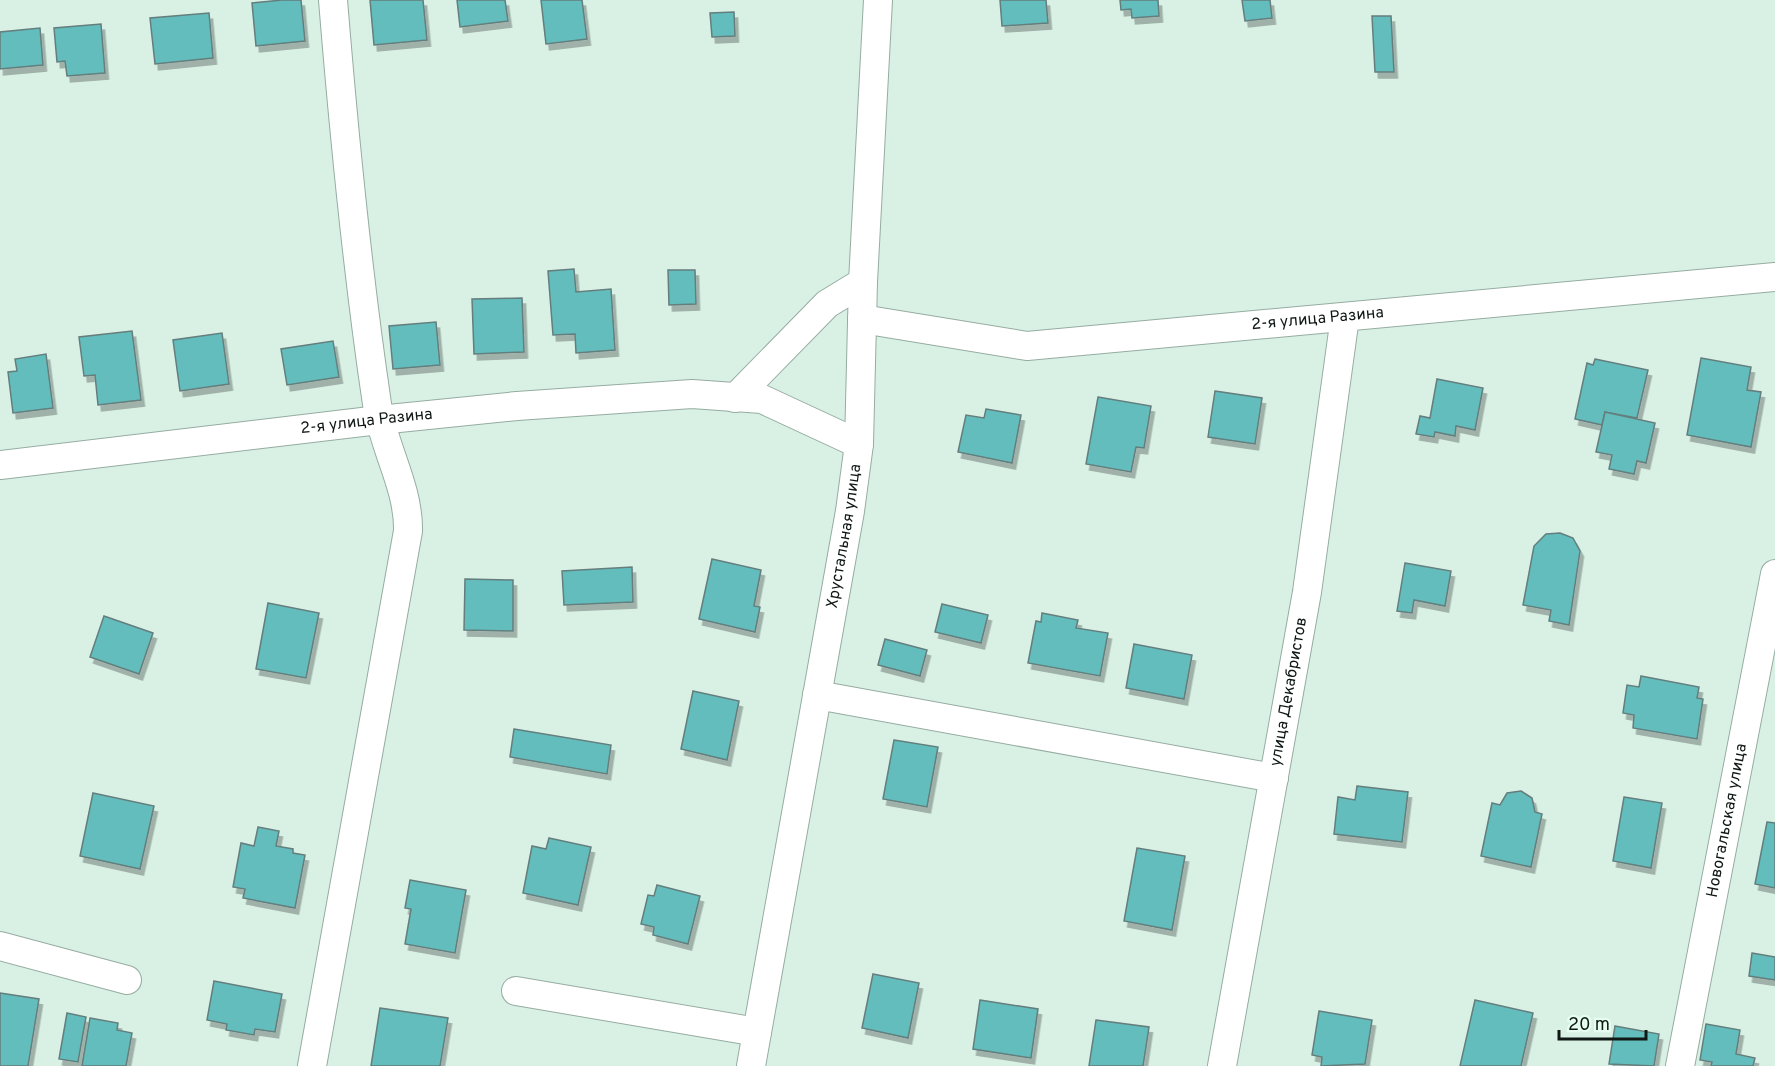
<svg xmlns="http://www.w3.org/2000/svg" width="1775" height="1066" font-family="Overpass,sans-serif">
<defs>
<filter id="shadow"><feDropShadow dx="3.5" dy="6" stdDeviation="0" flood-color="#0004"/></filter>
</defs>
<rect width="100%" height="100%" fill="#d9f1e5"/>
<g fill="#62bdbc" stroke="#647e7d" stroke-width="1.5" filter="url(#shadow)">
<path d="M282,0h19l4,41 -49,5 -4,-43z"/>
<path d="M370,0h53l4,40 -53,5z"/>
<path d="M457,0h48l3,21 -48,6z"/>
<path d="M541,0h41l5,39 -41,5z"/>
<path d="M1000,0h46l2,23 -46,3z"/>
<path d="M1120,0h38l1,16 -27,2 -1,-9 -10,1z"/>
<path d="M1242,0h28l2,18 -27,3z"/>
<path d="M734,12l1,24 -23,1 -2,-24z"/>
<path d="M209,13l4,45 -58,6 -5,-46z"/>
<path d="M1372,16h19l3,56h-19z"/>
<path d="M101,24l4,49 -38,3 -2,-15 -8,1 -3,-34z"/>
<path d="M40,28l3,37 -43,4v-37z"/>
<path d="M574,269l2,23 35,-3 4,61 -39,3 -1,-19 -22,1 -5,-64z"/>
<path d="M668,270h27l1,34 -27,1z"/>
<path d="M522,298l2,54 -50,2 -2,-55z"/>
<path d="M436,322l4,43 -47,4 -4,-43z"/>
<path d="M132,331l9,69 -43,5 -3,-30 -11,1 -5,-39z"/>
<path d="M222,333l7,51 -49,7 -7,-51z"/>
<path d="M333,341l6,36 -52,8 -6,-36z"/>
<path d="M46,354l7,54 -40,5 -5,-41 9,-1 -2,-12z"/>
<path d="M1701,358l50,9 -4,23 14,2 -10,55 -64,-12z"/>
<path d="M1595,359l53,11 -11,48 -32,-6 -3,13 -27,-6 12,-56 6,2z"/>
<path d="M1437,379l46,9 -8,42 -19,-4 -1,10 -20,-4 -1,5 -18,-3 4,-18 10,2z"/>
<path d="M1215,391l47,7 -7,46 -47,-7z"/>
<path d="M1098,397l53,9 -7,42 -8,-1 -5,25 -45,-8z"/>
<path d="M986,409l35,6 -9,48 -54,-11 8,-37 18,3z"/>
<path d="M1605,412l50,11 -9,40 -9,-2 -3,13 -25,-5 3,-14 -16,-3z"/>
<path d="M1560,533l13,5 7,13 -11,74 -20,-4 2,-11 -28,-5 11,-59 12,-12z"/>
<path d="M712,559l49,11 -7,36 6,1 -5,25 -56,-13z"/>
<path d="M1405,563l46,8 -6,35 -31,-6 -2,13 -15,-2z"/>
<path d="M632,567l1,35 -69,3 -2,-34z"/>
<path d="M465,579l48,1v51l-49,-1z"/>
<path d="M268,603l51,10 -13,65 -50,-9z"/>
<path d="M942,604l46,11 -7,28 -46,-11z"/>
<path d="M1042,613l36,7 -2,8 32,5 -8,43 -72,-13 8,-42 5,1z"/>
<path d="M104,616l49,17 -14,41 -49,-17z"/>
<path d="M885,639l42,11 -7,26 -42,-11z"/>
<path d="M1134,644l58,11 -8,44 -58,-11z"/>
<path d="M1641,676l58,11 -2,11 6,1 -6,40 -64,-11 1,-13 -11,-2 4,-28 12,2z"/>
<path d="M693,691l46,10 -12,59 -46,-11z"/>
<path d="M514,729l97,16 -4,29 -97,-17z"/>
<path d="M894,740l44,7 -11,60 -44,-8z"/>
<path d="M1357,786l51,6 -6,50 -68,-8 4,-37 17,3z"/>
<path d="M1521,791l11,7 3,14 7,2 -11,53 -50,-11 11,-53 8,2 7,-12z"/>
<path d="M93,793l61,13 -14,63 -60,-13z"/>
<path d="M1624,797l38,6 -11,65 -38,-7z"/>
<path d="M1767,822l8,1v65l-20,-4z"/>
<path d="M258,827l21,4 -3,15 17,3v4l12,2 -10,53 -52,-10 2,-9 -12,-2 8,-44 13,3z"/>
<path d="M549,838l42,9 -13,58 -55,-12 9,-47 14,3z"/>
<path d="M1137,848l48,8 -13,74 -48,-9z"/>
<path d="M410,880l56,10 -11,63 -50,-9 6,-35 -6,-1z"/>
<path d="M657,885l43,11 -12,48 -35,-9 1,-8 -13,-3 7,-29 6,1z"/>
<path d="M1752,953l23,4v23l-26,-4z"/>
<path d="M873,974l46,9 -11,55 -46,-10z"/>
<path d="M214,981l68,13 -7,38 -20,-3 -1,6 -28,-5 1,-6 -20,-4z"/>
<path d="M0,993l39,6 -11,67h-28z"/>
<path d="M980,1000l58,9 -7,49 -58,-9z"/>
<path d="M1475,1000l58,13 -12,53h-61z"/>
<path d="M380,1008l68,10 -8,48h-69z"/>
<path d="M1319,1011l53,9 -7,44 -44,2 1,-9 -10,-2z"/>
<path d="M67,1013l19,4 -8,45 -19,-3z"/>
<path d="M90,1018l28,5 -1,7 15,3 -6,33h-44z"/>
<path d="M1096,1020l53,7 -6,39h-54z"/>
<path d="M1706,1024l34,6 -4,24 19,4 -2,8h-42l1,-4 -12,-2z"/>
<path d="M1615,1026l44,8 -5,32 -45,-2z"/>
</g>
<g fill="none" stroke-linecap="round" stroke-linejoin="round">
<g stroke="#96aca1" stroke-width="30">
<g id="minor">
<path id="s1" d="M862,319l165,27 748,-69"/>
<path d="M735,398l92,-94 36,-22"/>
<path id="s2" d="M0,465l379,-45 138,-14 175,-12 70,5 97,45"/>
<path d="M817,695l457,83"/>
<path d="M0,946l127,34"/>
<path d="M516,991l241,41"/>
<path d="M312,1066l96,-535c1,-44 -25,-84 -31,-127 -20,-134 -33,-269 -44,-404"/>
<path id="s3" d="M751,1066l99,-555 9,-67 4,-162 15,-282"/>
<path id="s4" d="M1222,1066l85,-474 38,-275"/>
<path id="s5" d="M1680,1066l95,-492"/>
</g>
</g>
<use href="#minor" stroke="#fff" stroke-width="28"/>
</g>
<g text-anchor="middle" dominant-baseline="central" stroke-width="4.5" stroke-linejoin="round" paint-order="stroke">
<g font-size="16" fill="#0f1814" stroke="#e6fef2">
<text stroke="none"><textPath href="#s1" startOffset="459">2-я улица Разина</textPath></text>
<text stroke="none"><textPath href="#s2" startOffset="369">2-я улица Разина</textPath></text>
<text stroke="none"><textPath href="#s3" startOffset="538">Хрустальная улица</textPath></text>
<text stroke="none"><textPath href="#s4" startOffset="380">улица Декабристов</textPath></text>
<text stroke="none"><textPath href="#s5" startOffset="250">Новогальская улица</textPath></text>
</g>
</g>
<path d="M1559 1030v9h87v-9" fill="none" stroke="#0f1814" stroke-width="3"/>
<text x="1568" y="1030" font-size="18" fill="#0f1814" stroke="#e6fef2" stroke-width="4.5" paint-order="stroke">20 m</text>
</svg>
